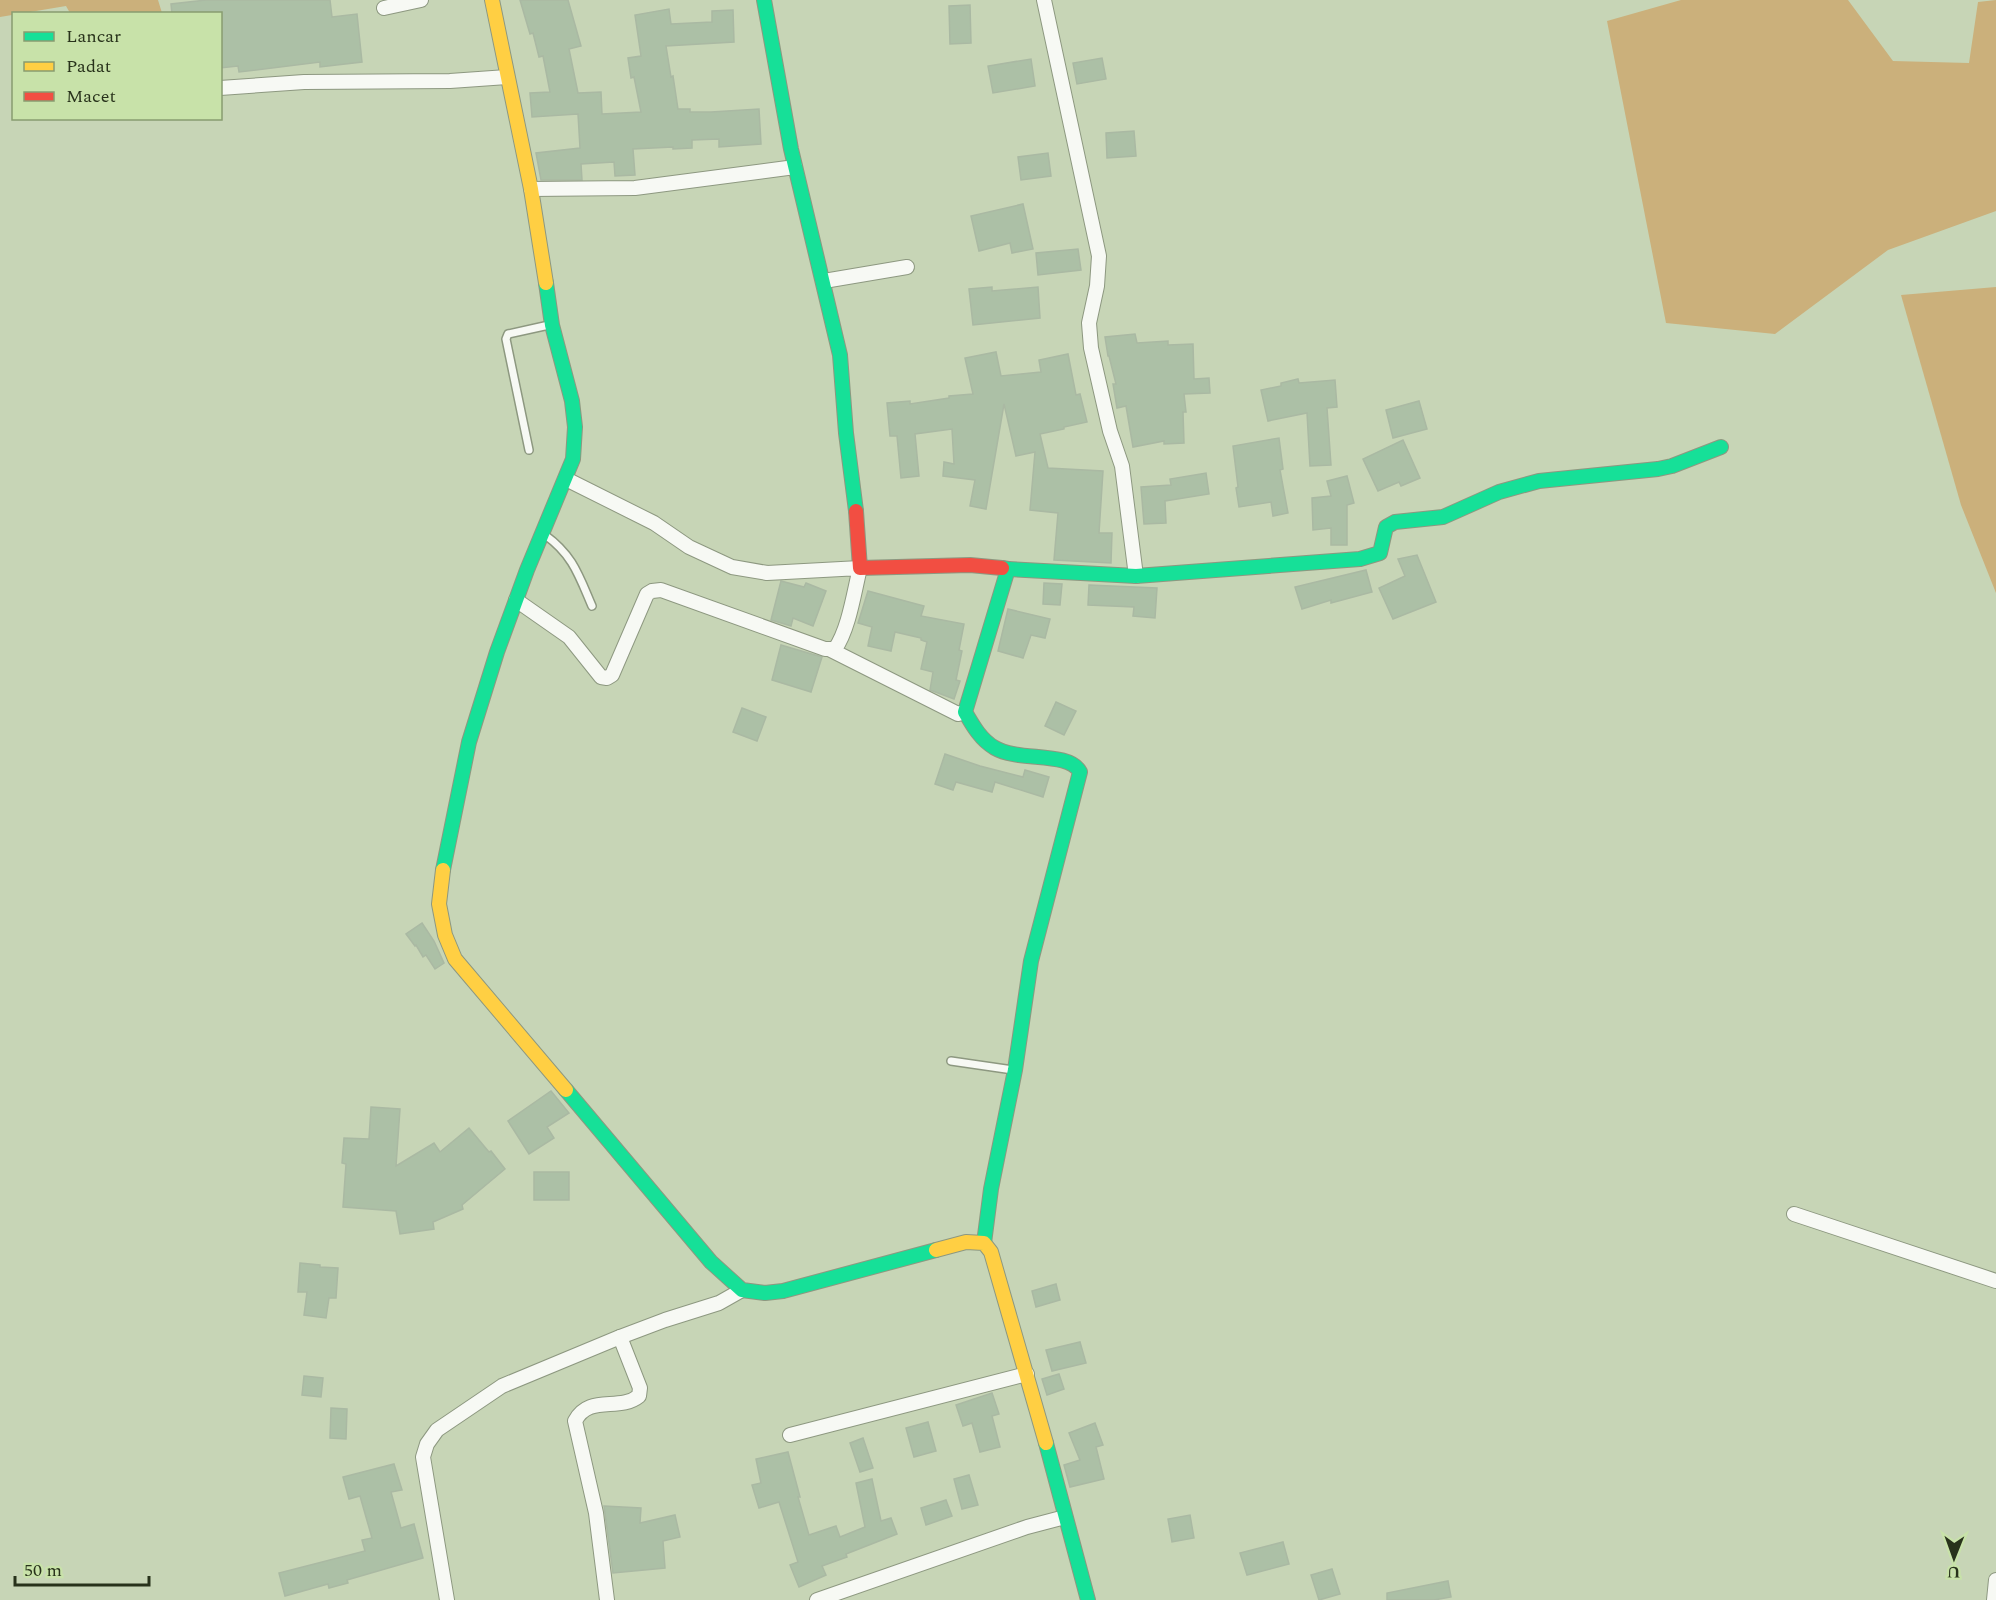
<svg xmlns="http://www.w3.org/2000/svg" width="1996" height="1600" font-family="Spectral,serif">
<rect width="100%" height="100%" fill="#c7d5b6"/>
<g fill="#cbb07b">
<path d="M0,0h158l4,13h-92l-4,-7 -66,11z"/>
<path d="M1681,0h167l45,61 76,2 9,-61 18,-2v211l-108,39 -113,84 -109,-11 -59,-302z"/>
<path d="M1996,287v306l-35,-88 -60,-210z"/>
</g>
<g fill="#acc0a6" stroke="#aab9a3" stroke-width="1.5">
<path d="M206,0h124l2,17 25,-3 5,48 -42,5v-5l-81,10 -1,-6 -18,2v-54h-48l-1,-10z"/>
<path d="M520,0h48l13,46 -12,3 9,44 23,-1 1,22 39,-2 -7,-35 -3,1 -3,-20 13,-2 -6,-41 34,-6 2,15 41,-2v-11l21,-1 1,32 -68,4 5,31 2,-1 5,33h12v3h21l48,-3 2,35 -42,3v-8l-27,1v8l-19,1v-2l-40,2 2,26 -20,1 -1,-14 -33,2 1,16h-41l-5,-27 44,-5 -2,-34 -46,3 -2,-24 20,-1 -7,-36 -4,1 -6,-24 -3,1z"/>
<path d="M970,5l1,38 -21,1 -1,-38z"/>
<path d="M1102,58l4,21 -29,5 -4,-21z"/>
<path d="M1031,59l4,27 -42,7 -5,-27z"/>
<path d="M1134,131l2,25 -29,2 -1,-25z"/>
<path d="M1048,153l3,23 -30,4 -3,-23z"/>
<path d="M1023,204l10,45 -21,4 -2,-10 -31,8 -8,-35z"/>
<path d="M1078,249l3,21 -43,5 -2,-22z"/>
<path d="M992,287v4l46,-4 2,31 -67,7 -4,-36z"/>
<path d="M1135,334l2,9 31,-2v4l25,-1 1,35 15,-1 1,15 -26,1 2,18h-3l1,31 -20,1v-3l-31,6 -7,-41 -9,2 -4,-24h3l-7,-28h-1l-3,-19z"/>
<path d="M996,352l5,24 40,-4 -2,-12 29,-6 8,41 4,-1 7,28 -23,5v2l-24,5 8,34 55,3 -4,62h13l-1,30 -57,-3 4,-47 -28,-3 5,-58 -19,4 -12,-52 -18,105 -16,-3 5,-26 -32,-4 1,-14 10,2 -2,-35 -37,5 4,42 -18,2 -4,-42h-7l-3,-33 23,-2v3l39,-6v-2l24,-2 -8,-36z"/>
<path d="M1298,379l1,4 36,-3 2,27 -10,1 4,57 -21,1 -3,-53 -39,8 -7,-31 20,-4v-3z"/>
<path d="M1419,401l8,28 -34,9 -7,-28z"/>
<path d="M1279,438l4,31 -3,1 8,43 -15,3 -2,-14 -32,5 -3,-19 2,-1 -5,-41z"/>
<path d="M1403,440l17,38 -19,8 -2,-4 -21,9 -15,-32z"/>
<path d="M1206,473l3,21 -44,7 1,22 -22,1 -3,-37 30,-2 -1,-6z"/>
<path d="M1347,476l7,27 -7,2v40h-16v-17l-18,2 -1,-32 19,-2 -4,-15z"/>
<path d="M1417,555l19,47 -43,17 -14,-31 26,-12 -7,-17z"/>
<path d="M1366,570l6,22 -41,11v-3l-29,9 -7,-22z"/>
<path d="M781,581l23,6 2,-4 20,8 -13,35 -20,-8 -2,8 -20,-6z"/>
<path d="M1044,583l18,1 -2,21 -17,-1z"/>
<path d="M1089,585l68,3 -2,30 -22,-2 1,-9 -46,-2z"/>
<path d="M868,591l56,15 -3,10 43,8 -5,26 3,1 -6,29 4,1 -6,18 -24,-9 3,-18 -12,-3 6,-27 -6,-2v-2l-26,-6 -4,19 -23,-5 4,-19 -14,-4z"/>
<path d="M1008,609l42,10 -5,19 -14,-3 -8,23 -25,-7z"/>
<path d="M781,645l41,12 -11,35 -39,-12z"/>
<path d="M1056,702l20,9 -12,24 -19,-9z"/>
<path d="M742,708l24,9 -9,24 -24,-9z"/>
<path d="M945,754l35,12 43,11 2,-7 24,7 -6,20 -48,-15 -3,10 -36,-10 -3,8 -18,-6z"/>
<path d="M422,923l12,18 10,22 -9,6 -9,-14 -3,2 -7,-12 -1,1 -9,-12z"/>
<path d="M551,1091l18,22 -22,14 7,11 -25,16 -21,-33z"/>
<path d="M371,1107l29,2 -4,57 38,-23 6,9 29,-24 20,24 2,-1 14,18 -43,36 1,4 -30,13 1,7 -34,5 -4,-23 -53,-4 3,-43 -4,-1 2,-25 25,1z"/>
<rect x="534" y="1172" width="35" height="28"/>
<path d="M300,1263l20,2v2l18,1 -2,30h-7l-3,20 -22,-3 3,-23h-9z"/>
<path d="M1056,1284l4,16 -24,7 -4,-16z"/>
<path d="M1080,1342l6,21 -34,8 -6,-21z"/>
<path d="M1059,1374l5,15 -17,6 -5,-16z"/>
<path d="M304,1376l19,2 -2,19 -19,-2z"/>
<path d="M992,1393l7,21 -7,2 8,31 -20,5 -8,-29 -9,3 -7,-21z"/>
<path d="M331,1408l16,1 -1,30 -16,-1z"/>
<path d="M928,1422l8,29 -22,6 -8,-29z"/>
<path d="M1095,1423l8,22 -7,2 8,32 -34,8 -6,-22 16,-5 -11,-27z"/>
<path d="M863,1438l10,30 -13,4 -10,-29z"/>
<path d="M788,1452l12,45h-2l11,38 27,-9 4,11 25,-10 -9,-44 16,-4 9,42 10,-3 6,16 -51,20 1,3 -25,9 4,9 -27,12 -9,-22 8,-3 -19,-60 -20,6 -7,-23 9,-2 -5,-24z"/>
<path d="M394,1464l8,26 -11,2 10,36 13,-4 9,34 -76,22 1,3 -19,5 -1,-4 -43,12 -6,-23 86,-22 -3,-11 10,-2 -12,-42 -11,3 -6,-22z"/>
<path d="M969,1475l9,30 -16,4 -8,-30z"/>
<path d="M946,1500l6,16 -26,9 -5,-17z"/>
<path d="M604,1506l37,2 -1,15 35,-8 5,22 -17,4 2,27 -52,5z"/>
<path d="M1190,1515l4,23 -22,4 -4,-23z"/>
<path d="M1283,1542l6,22 -42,11 -7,-22z"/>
<path d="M1332,1569l8,25 -21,6 -8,-25z"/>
<path d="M1448,1581l3,16 -17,3h-47v-7z"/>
</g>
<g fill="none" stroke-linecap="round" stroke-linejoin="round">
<g stroke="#8d9880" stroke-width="10">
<g id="lane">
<path d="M529,450l-23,-111 2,-5 41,-9"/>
<path d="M545,535c28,20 34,41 47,71"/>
<path d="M951,1061l62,9"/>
</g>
</g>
<g stroke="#8d9880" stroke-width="16">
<g id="street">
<path d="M1044,0l55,256 -2,30 -8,37 2,25 19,83 12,35 14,110"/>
<path d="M384,8l37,-8"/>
<path d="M220,88l84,-6 146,-1 57,-4"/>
<path d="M531,189l104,-1 160,-21"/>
<path d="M824,281l83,-14"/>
<path d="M516,600l53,37 32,40 6,1 5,-3 35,-81 5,-3 9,-1 164,59h10c14,-20 19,-57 25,-81l-93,5 -35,-6 -43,-20 -35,-24 -88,-44"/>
<path d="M831,650l127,64 7,-2"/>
<path d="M1794,1214l202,67"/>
<path d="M790,1435l237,-61"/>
<path d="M447,1600l-24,-143 4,-13 10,-14 65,-44 118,-49 45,-17 54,-17 23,-13"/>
<path d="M607,1600l-11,-87 -21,-92c14,-27 44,-9 64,-25l1,-8 -20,-51"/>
<path d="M817,1600l210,-73 38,-10"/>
<path d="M1994,1600l2,-20"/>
</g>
</g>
<g stroke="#8d9880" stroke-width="16">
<g id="fast">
<path d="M764,0l27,149 49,206 6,78 10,78"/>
<path d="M1008,569l128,7 224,-17 20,-6 6,-26 9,-5 48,-5 56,-25 40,-11 119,-12 14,-3 49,-19"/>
<path d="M443,870l26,-128 28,-90 30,-82 46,-111 2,-32 -3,-26 -20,-76 -6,-42"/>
<path d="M566,1090l145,172 31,28 23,3 18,-2 153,-41"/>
<path d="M984,1243l7,-54 24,-119 16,-109 49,-189c-11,-21 -61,-10 -85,-24 -14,-8 -22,-22 -30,-36l43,-143 -6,-1"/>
<path d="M1046,1443l42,157"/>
</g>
</g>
<g stroke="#8d9880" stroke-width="16">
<g id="slow">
<path d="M492,0l39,189 15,94"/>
<path d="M443,870l-4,34 6,31 10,24 111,131"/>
<path d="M936,1250l30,-8 18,1 7,9 55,191"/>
</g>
</g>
<g stroke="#8d9880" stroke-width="16">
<path id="jam" d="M856,511l4,57 110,-3 32,3"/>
</g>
<use href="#lane" stroke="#f7f9f4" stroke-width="7"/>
<use href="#street" stroke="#f7f9f4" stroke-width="14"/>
<use href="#fast" stroke="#16e098" stroke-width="14"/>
<use href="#slow" stroke="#ffcf43" stroke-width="14"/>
<use href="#jam" stroke="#f24e42" stroke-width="14"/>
</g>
<rect x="12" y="12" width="210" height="108" fill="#c8e2a9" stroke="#889c70" stroke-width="1.5"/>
<rect x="24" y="32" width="30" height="9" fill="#16e098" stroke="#889c70" stroke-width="1.5"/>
<text x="66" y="42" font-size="18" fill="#28321b">Lancar</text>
<rect x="24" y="62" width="30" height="9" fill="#ffcf43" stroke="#889c70" stroke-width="1.5"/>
<text x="66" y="72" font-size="18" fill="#28321b">Padat</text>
<rect x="24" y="92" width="30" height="9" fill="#f24e42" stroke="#889c70" stroke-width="1.5"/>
<text x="66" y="102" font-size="18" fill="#28321b">Macet</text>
<g transform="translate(1954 1558) rotate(181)" stroke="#c8e2a9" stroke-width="4.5" paint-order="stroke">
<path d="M0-4.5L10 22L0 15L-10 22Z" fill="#28321b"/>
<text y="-9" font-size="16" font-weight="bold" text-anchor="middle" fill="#28321b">U</text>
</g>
<path d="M15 1576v9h134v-9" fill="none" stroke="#28321b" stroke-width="3"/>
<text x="24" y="1576" font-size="18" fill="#28321b" stroke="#c8e2a9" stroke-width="4.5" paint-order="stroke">50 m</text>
</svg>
